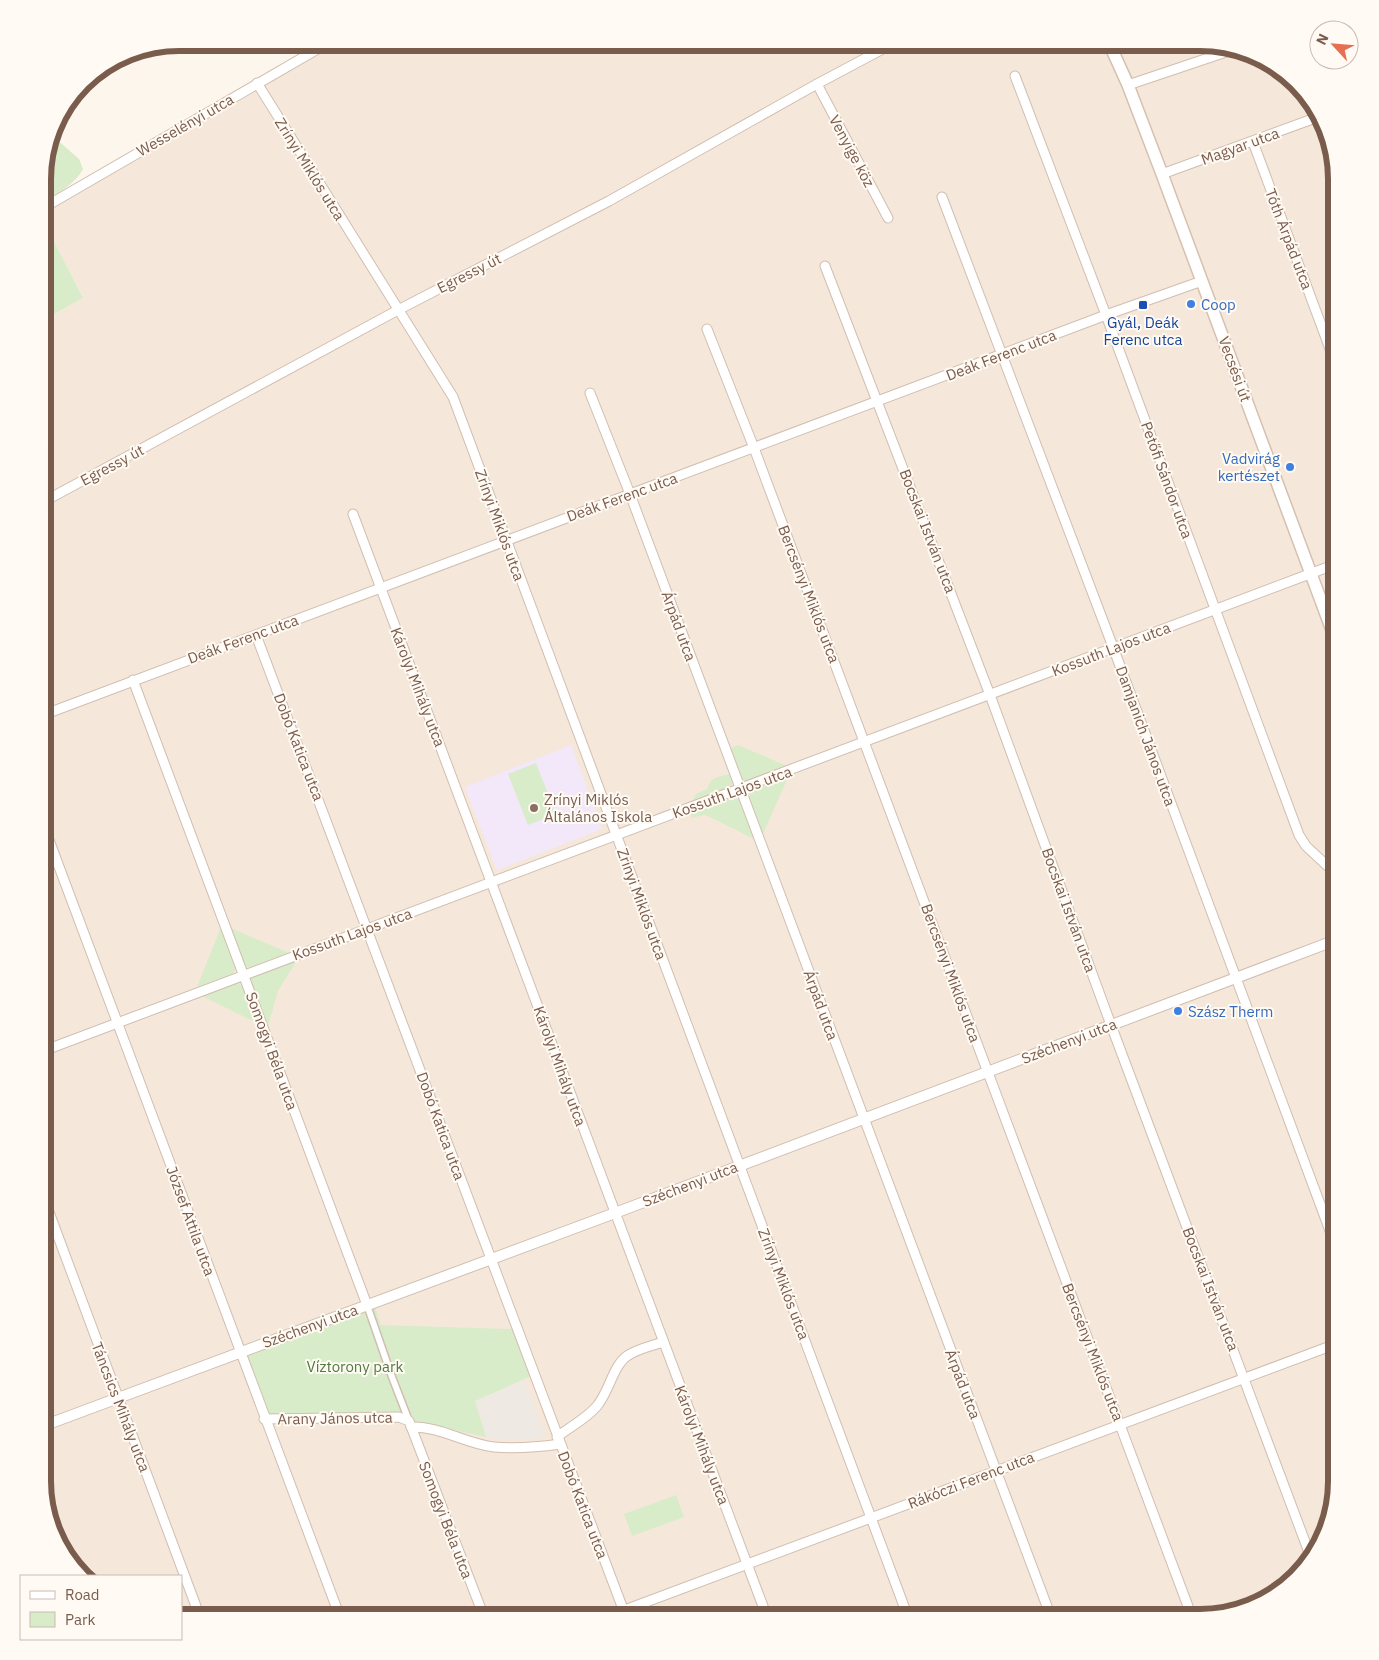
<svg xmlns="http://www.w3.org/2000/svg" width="1379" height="1660" font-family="'IBM Plex Sans',sans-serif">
<rect width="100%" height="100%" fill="#fdf6ec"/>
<path fill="#f5e8da" d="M323,43h886l59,18 45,42 23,76v1302l-14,61 -46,52 -76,23h-1019v-41h-95l-20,-19 -23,-76v-1161l40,-22 -40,-78v-10z"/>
<path fill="#efe9e4" d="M524,1380l22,58 -44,2 -16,-3 -11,-36z"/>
<path fill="#f3e8fa" d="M571,745l31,84 -105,41 -32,-83z"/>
<g fill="#d8ecc9">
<path d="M53,132l2,1v5l24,21 4,10c-8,15 -25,25 -40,32v-31z"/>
<path d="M43,220l40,78 -40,22z"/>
<path d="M738,745l49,21 -41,16 -4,-2 -12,-31z"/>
<path d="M536,763l20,51 -28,11 -20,-51z"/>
<path d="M790,773l-28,63 -16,-40 2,-6z"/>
<path d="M730,774l3,8 -3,6 -38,14 4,-8 11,-5 4,-9 6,-3z"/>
<path d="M732,796l6,3 18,41 -46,-23 -6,-2 -12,3 -2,-6z"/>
<path d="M221,927l15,40 -3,7 -36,13z"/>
<path d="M231,928l58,25 -40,15 -5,-2z"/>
<path d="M297,960l-19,31 -10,35 -18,-45 2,-4z"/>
<path d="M236,983l6,2 15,38 -57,-28z"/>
<path d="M375,1307l6,18 132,4 18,47 -56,25 11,36 -71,-15 -3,-8 -145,1 -24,-60z"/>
<path d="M676,1495l8,22 -52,19 -8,-22z"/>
</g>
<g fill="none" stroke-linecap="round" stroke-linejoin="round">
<g stroke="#d1beb0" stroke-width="9">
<path id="pedestrian" d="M367,1305l25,72 17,44"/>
</g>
<g stroke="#d1beb0" stroke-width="11">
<g id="minor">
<path d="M1015,76l91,239 193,520 7,11 30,28"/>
<path d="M257,83l196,314 455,1220"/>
<path d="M817,84l71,134"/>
<path d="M1128,85l104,-35"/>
<path d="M1253,142l83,223"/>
<path d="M1162,174l156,-57"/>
<path d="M942,197l171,450 223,600"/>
<path d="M43,208l285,-165"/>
<path d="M825,266l165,429 121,330 199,530"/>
<path d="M707,329l47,119 438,1169"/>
<path d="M590,393l40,101 421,1123"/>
<path d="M43,502l355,-192 211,-109 208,-117 77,-41"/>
<path d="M353,514l414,1103"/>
<path d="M256,635l370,982"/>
<path d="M133,680l234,625"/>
<path d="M43,715l1063,-400 96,-34"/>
<path d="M43,824l297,793"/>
<path d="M43,1051l1293,-487"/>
<path d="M43,1196l157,421"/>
<path d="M264,1419l135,-2 10,4 75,196"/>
<path d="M411,1427c29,-1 55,17 83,20 22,2 45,0 66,-3"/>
<path d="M557,1437c14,-11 29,-18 40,-31 12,-14 16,-40 30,-50 10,-7 24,-10 36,-14"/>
<path d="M606,1617l730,-273"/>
</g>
</g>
<g stroke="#d1beb0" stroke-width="12">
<path id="tertiary" d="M43,1426l572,-213 721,-273"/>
</g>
<g stroke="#d6c0b0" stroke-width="14">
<path id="secondary" d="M1109,43l19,42 34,89 174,467"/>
</g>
<use href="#pedestrian" stroke="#fff" stroke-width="6"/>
<use href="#minor" stroke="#fff" stroke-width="9"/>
<use href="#tertiary" stroke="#fff" stroke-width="10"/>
<use href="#secondary" stroke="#fff" stroke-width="11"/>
</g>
<g fill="#3f7fe0" stroke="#fffaf3" stroke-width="2">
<circle cx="1191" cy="304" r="5"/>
<circle cx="1290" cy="467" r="5"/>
<circle cx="1178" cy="1011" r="5"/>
</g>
<rect fill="#1a4fb4" stroke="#fffaf3" stroke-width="2" x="1138" y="300" width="10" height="10" rx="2.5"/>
<circle fill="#8d6e63" stroke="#fffaf3" stroke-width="2" cx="534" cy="808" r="5"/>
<g text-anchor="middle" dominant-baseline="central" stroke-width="4" stroke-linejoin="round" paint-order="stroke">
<g font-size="15" fill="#7a5c4d" stroke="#fffaf3">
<text transform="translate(185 125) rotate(-30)">Wesselényi utca</text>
<text transform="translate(1240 146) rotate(-20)">Magyar utca</text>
<text transform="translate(852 151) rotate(62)">Venyige köz</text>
<text transform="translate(310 169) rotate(58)">Zrínyi Miklós utca</text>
<text transform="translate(1289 239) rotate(69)">Tóth Árpád utca</text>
<text transform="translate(469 273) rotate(-27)">Egressy út</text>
<text transform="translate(1001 355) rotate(-21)">Deák Ferenc utca</text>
<text transform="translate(1235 369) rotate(70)">Vecsési út</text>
<text transform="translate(112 465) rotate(-28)">Egressy út</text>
<text transform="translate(1167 480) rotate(70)">Petőfi Sándor utca</text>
<text transform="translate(622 497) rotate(-20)">Deák Ferenc utca</text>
<text transform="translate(500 525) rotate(70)">Zrínyi Miklós utca</text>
<text transform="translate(928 531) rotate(69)">Bocskai István utca</text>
<text transform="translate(809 594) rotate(69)">Bercsényi Miklós utca</text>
<text transform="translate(679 626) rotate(70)">Árpád utca</text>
<text transform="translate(243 639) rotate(-20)">Deák Ferenc utca</text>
<text transform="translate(1111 649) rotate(-21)">Kossuth Lajos utca</text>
<text transform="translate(418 687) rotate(69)">Károlyi Mihály utca</text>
<text transform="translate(1146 736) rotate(70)">Damjanich János utca</text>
<text transform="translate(299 747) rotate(69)">Dobó Katica utca</text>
<text transform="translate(732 792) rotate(-20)">Kossuth Lajos utca</text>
<text transform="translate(642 904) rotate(70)">Zrínyi Miklós utca</text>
<text transform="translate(1069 910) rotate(70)">Bocskai István utca</text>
<text transform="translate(352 934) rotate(-20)">Kossuth Lajos utca</text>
<text transform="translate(951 973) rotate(70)">Bercsényi Miklós utca</text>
<text transform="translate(821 1005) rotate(70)">Árpád utca</text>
<text transform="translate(1069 1041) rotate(-21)">Széchenyi utca</text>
<text transform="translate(272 1051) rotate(70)">Somogyi Béla utca</text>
<text transform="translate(560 1066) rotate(70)">Károlyi Mihály utca</text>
<text transform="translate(441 1126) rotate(70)">Dobó Katica utca</text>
<text transform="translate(690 1184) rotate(-21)">Széchenyi utca</text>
<text transform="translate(191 1221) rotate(70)">József Attila utca</text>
<text transform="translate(784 1284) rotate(69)">Zrínyi Miklós utca</text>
<text transform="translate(1211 1289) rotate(69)">Bocskai István utca</text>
<text transform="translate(310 1326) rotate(-20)">Széchenyi utca</text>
<text transform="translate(1093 1352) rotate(69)">Bercsényi Miklós utca</text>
<text transform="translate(963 1384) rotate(69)">Árpád utca</text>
<text transform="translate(121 1407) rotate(69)">Táncsics Mihály utca</text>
<text transform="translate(335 1418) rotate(-1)">Arany János utca</text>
<text transform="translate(702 1445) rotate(69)">Károlyi Mihály utca</text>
<text transform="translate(971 1480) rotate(-21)">Rákóczi Ferenc utca</text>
<text transform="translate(583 1505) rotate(69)">Dobó Katica utca</text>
<text transform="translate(446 1520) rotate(69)">Somogyi Béla utca</text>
</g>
<g font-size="15" fill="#366cbe" stroke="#fffaf3" text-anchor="start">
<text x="1201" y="304">Coop</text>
<text x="1280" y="458" text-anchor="end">Vadvirág<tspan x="1280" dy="17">kertészet</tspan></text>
<text x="1188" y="1011">Szász Therm</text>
</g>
<g font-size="15" fill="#164399" stroke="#fffaf3">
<text x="1143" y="322">Gyál, Deák<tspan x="1143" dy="17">Ferenc utca</tspan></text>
</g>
<g font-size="15" fill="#785e54" stroke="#fffaf3" text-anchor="start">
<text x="544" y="799">Zrínyi Miklós<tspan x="544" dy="17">Általános Iskola</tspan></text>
</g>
<g font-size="15" fill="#537a41" stroke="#fffaf3">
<text x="355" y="1366">Víztorony park</text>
</g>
</g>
<path d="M0 0H1379V1660H0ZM179 51H1200A128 128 0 0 1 1328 179V1481A128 128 0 0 1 1200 1609H179A128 128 0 0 1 51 1481V179A128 128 0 0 1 179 51Z" fill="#fffaf3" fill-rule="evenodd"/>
<path fill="none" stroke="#7a5c4d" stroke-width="6" d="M179 51H1200A128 128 0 0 1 1328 179V1481A128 128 0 0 1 1200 1609H179A128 128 0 0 1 51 1481V179A128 128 0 0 1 179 51Z"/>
<rect x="20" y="1575" width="162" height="65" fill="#fffaf3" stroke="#cabbb1"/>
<rect x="30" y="1591" width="25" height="8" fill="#ffffff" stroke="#cabbb1"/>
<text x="65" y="1600" font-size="15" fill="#7a5c4d">Road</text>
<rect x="30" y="1612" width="25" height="15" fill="#d8ecc9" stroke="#cabbb1"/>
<text x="65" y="1625" font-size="15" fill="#7a5c4d">Park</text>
<g transform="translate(1334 45) rotate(296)"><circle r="24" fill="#fffaf3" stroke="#cabbb1"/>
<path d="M0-4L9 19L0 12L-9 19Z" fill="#e76f51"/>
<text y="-8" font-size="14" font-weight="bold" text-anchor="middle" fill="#7a5c4d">N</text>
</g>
</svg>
